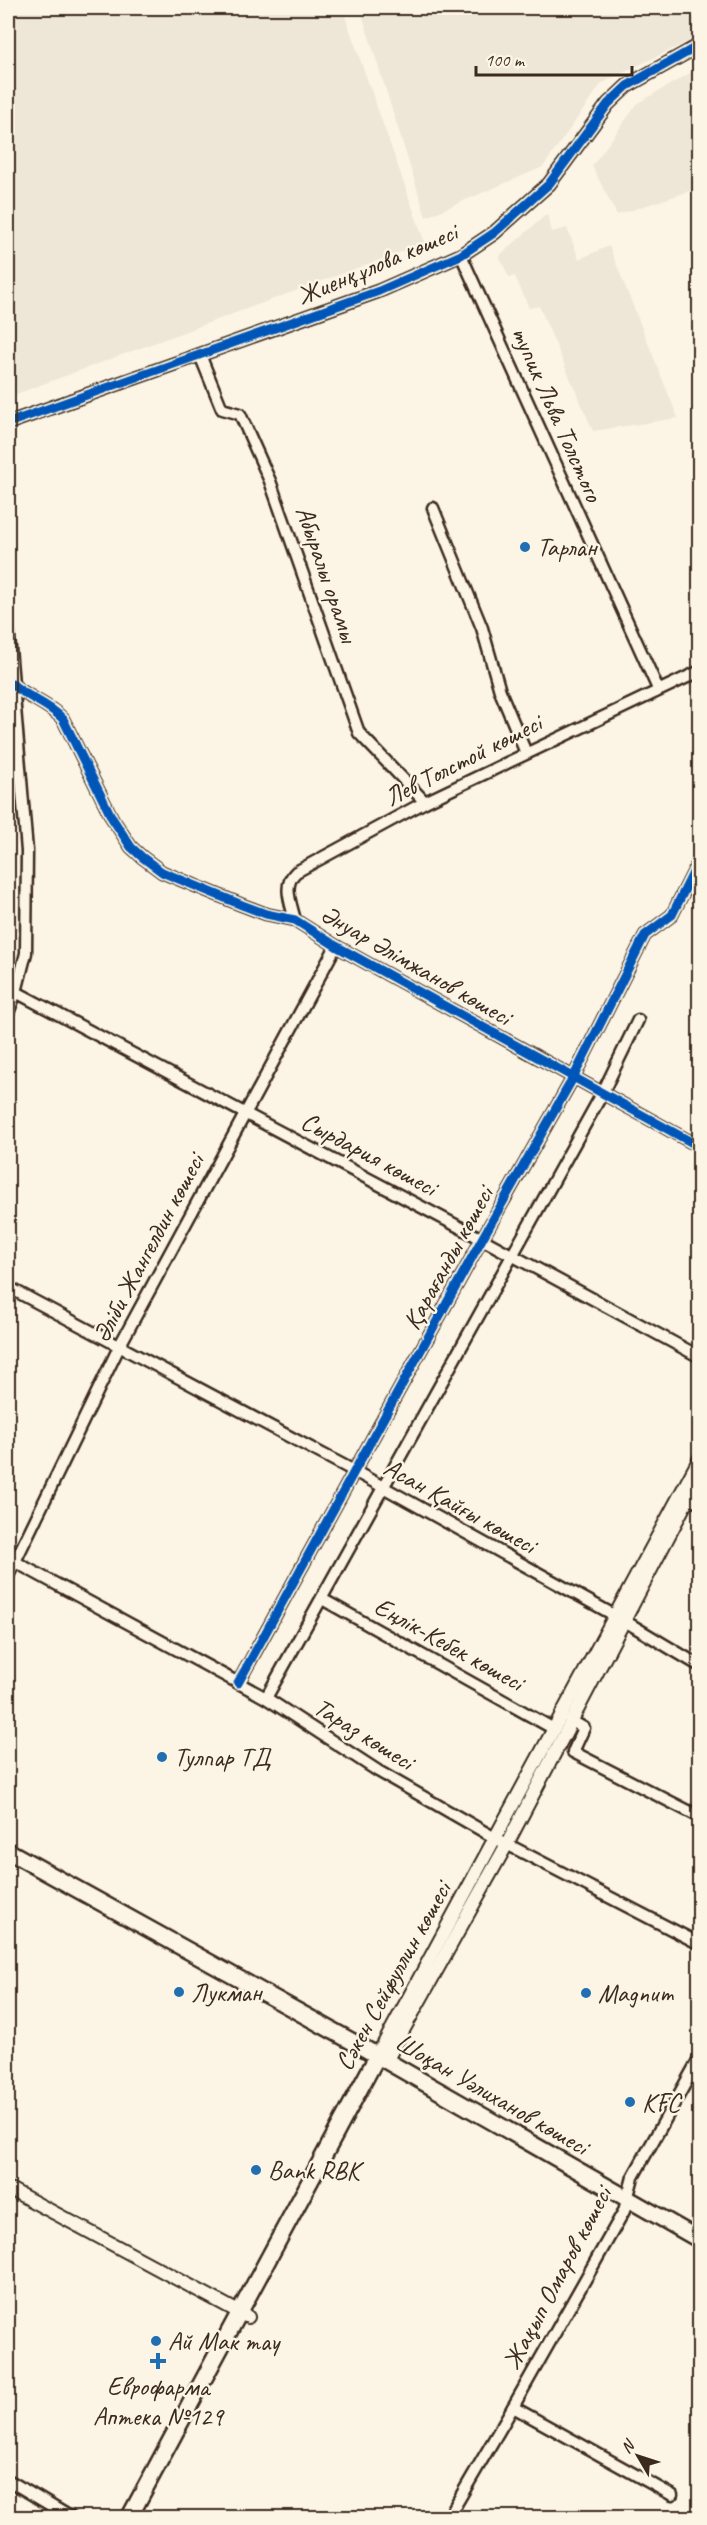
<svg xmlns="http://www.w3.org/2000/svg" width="707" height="2525" font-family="Caveat,sans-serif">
<rect width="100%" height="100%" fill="#fcf5e5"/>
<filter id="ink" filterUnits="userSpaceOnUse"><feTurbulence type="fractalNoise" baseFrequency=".0167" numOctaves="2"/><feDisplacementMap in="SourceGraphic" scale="12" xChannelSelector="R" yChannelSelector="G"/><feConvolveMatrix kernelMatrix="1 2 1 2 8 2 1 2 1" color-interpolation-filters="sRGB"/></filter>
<g filter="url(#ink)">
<g fill="#eee6d6">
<path d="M8,8h334l83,235 -417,154z"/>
<path d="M360,8h339v28l-97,47 -59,84 -117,50z"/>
<path d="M699,68v120l-82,27 -25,-49 46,-63z"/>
<path d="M547,214l5,18 15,-4 12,31 30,-13 69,172 -85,13 -54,-125 -10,2 -14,-32 -6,1 -10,-21z"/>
</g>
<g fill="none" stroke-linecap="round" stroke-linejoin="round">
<g stroke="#3b2a1e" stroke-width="15">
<g id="minor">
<path d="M461,255l197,434"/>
<path d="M200,355l22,54 18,5 30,67 89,252 66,69"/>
<path d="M433,508l49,120 18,63 26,62"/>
<path d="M8,624l19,227 -1,102 -10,39 -8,21"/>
<path d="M12,684c16,14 37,20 51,35l49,99 19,29 11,10 20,15 80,33 24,9 29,6 41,26 364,201"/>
<path d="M295,920c-4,-17 -13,-35 1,-48l129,-70 275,-131"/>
<path d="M16,992l466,247 218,118"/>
<path d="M8,1287l348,185 267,148 77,46"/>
<path d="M688,1497l12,7"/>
<path d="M8,1558l258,140 112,73 117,67 205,106"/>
<path d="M8,1576l112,-231 216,-399"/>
<path d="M322,1599l232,130"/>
<path d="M238,1683l244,-444 91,-161 72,-143 27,-20 28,-56"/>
<path d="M266,1698l336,-604 36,-74"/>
<path d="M570,1720l14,8 -11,24 127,65"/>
<path d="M513,2407l159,88"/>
<path d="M8,2480l64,38"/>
<path d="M448,2518l65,-111 111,-196 9,-34 67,-120"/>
</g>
</g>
<g stroke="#3b2a1e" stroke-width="16">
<g id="tertiary">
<path d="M8,423l371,-132 82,-36 33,-22 55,-49 59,-80 19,-18 73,-41"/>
<path d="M380,2051l320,-593"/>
<path d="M386,2061l121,-217 193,-368"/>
<path d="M8,2188l240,129"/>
</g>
</g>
<g stroke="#3b2a1e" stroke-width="20">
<g id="secondary">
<path d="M8,1851l354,196 338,193"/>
<path d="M129,2518l251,-467"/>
</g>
</g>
<use href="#minor" stroke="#fcf5e5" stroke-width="10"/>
<use href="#tertiary" stroke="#fcf5e5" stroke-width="12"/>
<use href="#secondary" stroke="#fcf5e5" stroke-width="15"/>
<g stroke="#fcf5e5" stroke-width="13">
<g id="cycleway">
<path d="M8,423l371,-132 82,-36 33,-22 55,-49 59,-80 19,-18 73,-41"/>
<path d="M12,684c16,14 37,20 51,35l49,99 19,29 11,10 20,15 80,33 24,9 29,6 41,26 364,201"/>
<path d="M238,1683l244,-444 91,-161 72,-143 27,-20 28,-56"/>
</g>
</g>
<use href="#cycleway" stroke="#0057b8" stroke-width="9"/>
</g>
</g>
<g fill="#1f6fb2" stroke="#fcf5e5" stroke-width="2">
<circle cx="525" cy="547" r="6"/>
<circle cx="162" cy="1757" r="6"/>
<circle cx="179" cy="1992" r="6"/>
<circle cx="586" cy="1993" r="6"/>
<circle cx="630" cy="2102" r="6"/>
<circle cx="256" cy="2170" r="6"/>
<circle cx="156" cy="2341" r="6"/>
<path d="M155 2352h6v6h6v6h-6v6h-6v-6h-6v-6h6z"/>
</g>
<g text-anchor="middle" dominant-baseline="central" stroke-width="5" stroke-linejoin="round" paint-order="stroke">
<g font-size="26" fill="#3b2a1e" stroke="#fcf5e5">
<text transform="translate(377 264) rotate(-23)">Жиенқұлова көшесі</text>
<text transform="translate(557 414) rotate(66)">тупик Льва Толстого</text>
<text transform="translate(327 574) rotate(71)">Абыралы орамы</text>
<text transform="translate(463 760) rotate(-27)">Лев Толстой көшесі</text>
<text transform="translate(416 965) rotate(30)">Әнуар Әлімжанов көшесі</text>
<text transform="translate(369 1154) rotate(28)">Сырдария көшесі</text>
<text transform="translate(148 1248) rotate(-62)">Әліби Жангелдин көшесі</text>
<text transform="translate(448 1258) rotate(-61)">Қарағанды көшесі</text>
<text transform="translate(460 1506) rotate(29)">Асан Қайғы көшесі</text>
<text transform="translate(449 1644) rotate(29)">Еңлік-Кебек көшесі</text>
<text transform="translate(364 1734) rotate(32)">Тараз көшесі</text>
<text transform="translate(393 1976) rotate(-61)">Сәкен Сейфуллин көшесі</text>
<text transform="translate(492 2094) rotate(30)">Шоқан Уәлиханов көшесі</text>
<text transform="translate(557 2278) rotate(-62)">Жақып Омаров көшесі</text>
</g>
<g font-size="26" fill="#3b2a1e" stroke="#fcf5e5" text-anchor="start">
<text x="537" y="547">Тарлан</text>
<text x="174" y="1757">Тулпар ТД</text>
<text x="191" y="1992">Лукман</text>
<text x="598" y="1993">Magnum</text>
<text x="642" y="2102">KFC</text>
<text x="268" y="2170">Bank RBK</text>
<text x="168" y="2341">Ай Мак тау</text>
<text x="158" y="2386" text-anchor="middle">Еврофарма<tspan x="158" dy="30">Аптека №129</tspan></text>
</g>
</g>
<rect width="707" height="2525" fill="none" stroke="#fcf5e5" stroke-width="30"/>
<rect x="15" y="15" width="677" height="2495" fill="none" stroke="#3b2a1e" stroke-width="2" filter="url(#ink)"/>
<g transform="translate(638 2456) rotate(309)" stroke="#fcf5e5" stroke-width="4.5" paint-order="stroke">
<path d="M0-4.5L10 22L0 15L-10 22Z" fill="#3b2a1e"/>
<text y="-9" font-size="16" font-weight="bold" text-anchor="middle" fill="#3b2a1e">N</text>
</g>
<path d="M476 66v9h156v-9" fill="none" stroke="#3b2a1e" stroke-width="3"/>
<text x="485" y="66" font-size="18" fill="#3b2a1e" stroke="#fcf5e5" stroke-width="4.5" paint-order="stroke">100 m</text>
</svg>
